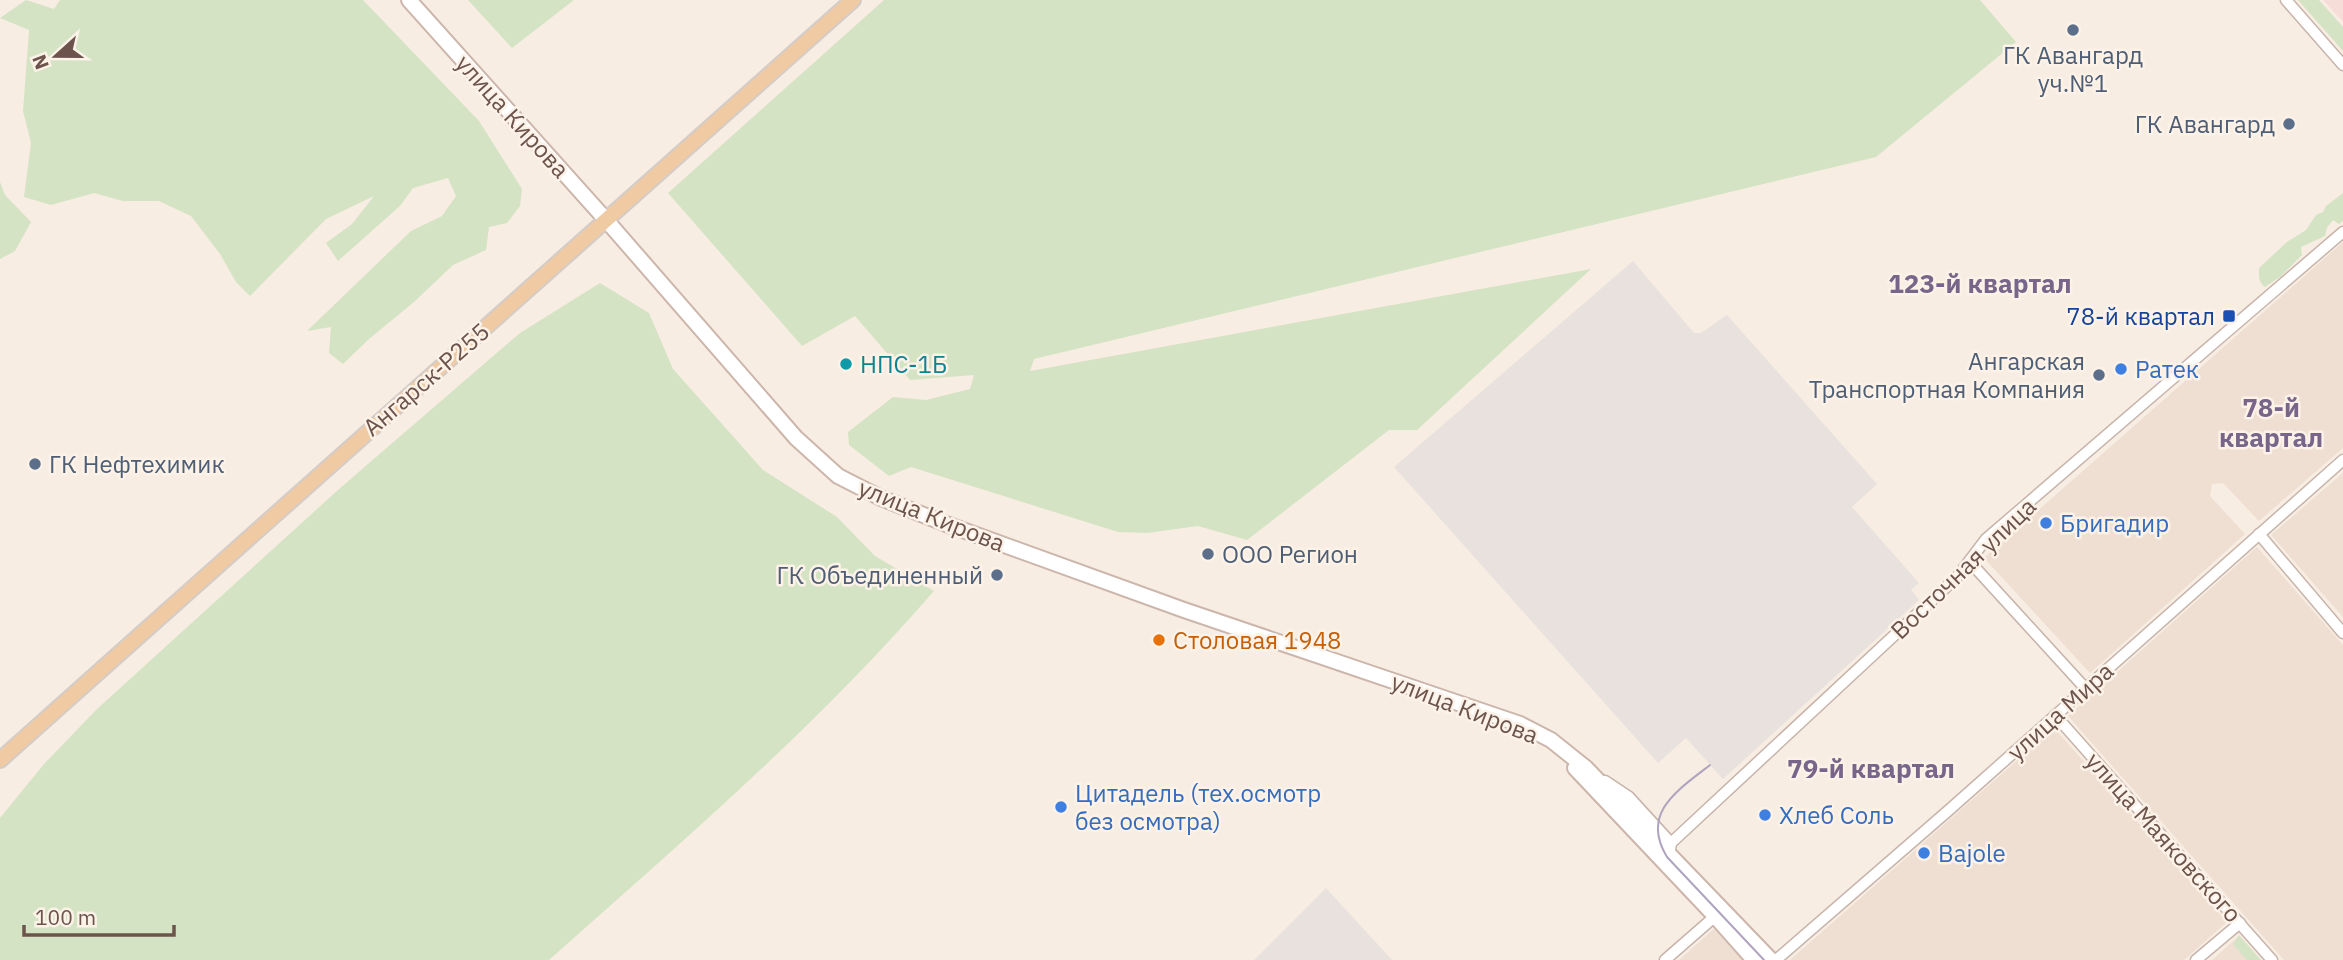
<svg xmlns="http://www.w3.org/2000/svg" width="2343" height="960" font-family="'IBM Plex Sans',sans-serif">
<rect width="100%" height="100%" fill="#f8ede2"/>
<g fill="#efded2">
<path d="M2343,242v206l-84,73 -36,-38 -11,1 -2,12 35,38 -155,139 -106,-115z"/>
<path d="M2343,473v144l-72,-82z"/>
<path d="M2257,547l86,98v315h-59l-216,-244z"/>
<path d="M2054,728l173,194 -43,38h-394z"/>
<path d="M1714,929l28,31h-63z"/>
<path d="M2239,936l21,24h-48z"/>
</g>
<path fill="#f7ddd7" d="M2323,0h20v22z"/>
<g fill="#e8e1dd">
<path d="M1633,261l61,72h7l26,-18 150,169 -25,23 67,76 -8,7 8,10 -196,179 -37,-41 -28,25 -264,-296z"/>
<path d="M1326,888l66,72h-138z"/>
</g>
<g fill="#d4e3c3">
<path d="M26,0l28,9 6,-9h303l116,121 43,68 -2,17 -13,17 -18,4 -3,23 -33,15 -39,37 -45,37 -26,25 -14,-11 2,-26 -24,4 104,-100 31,-15 14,-20 -8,-18 -35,10 -13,18 -62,55 -12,-18 26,-19 22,-28 -48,23 -76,77 -14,-14 -16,-28 -29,-38 -32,-15h-36l-29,-8 -43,12 -27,-8 7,-54 -8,-32 6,-81 -29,-12z"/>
<path d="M468,0h106l-62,48z"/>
<path d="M884,0h1096l36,42 -140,115 -842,202 -4,12 561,-102 -174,161h-28l-142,110 -49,-14 -51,7 -29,-1 -207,-65 -22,9 -40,-31 -1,-13 45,-35 33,3 44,-11 4,-14 -64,5 -55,-64 -53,30 -134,-153z"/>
<path d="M2298,0h21l24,27v24z"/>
<path d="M0,182l5,13 26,27 -16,29 -15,8z"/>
<path d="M2343,193v28l-4,3 -6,-4 -6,8 -2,8 -24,11 1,8 -21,21 -16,11c-7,-5 -6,-11 -6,-19l28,-26 19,-12 10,-15 7,-3 3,-6z"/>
<path d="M600,283l49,30 24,56 90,101 74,47 38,39 59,35c-116,134 -252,251 -385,369h-549v-142l44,-54 53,-55 242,-220 181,-156z"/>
<path d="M2239,935l22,25h-14l-14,-16z"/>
</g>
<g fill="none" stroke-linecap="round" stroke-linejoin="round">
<g stroke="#c7b4ab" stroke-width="13">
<g id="street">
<path d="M2286,0l57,65"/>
<path d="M2259,534l84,99"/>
<path d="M1970,562l116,127"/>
<path d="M2055,715l217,245"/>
<path d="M1605,781l24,16 42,46"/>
<path d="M1669,857l2,-14 287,-267 28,-37 357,-307"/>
<path d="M1665,960l55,-48"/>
<path d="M1776,960l173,-150 394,-350"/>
<path d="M2196,960l44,-37"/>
</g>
</g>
<g stroke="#ccb6ab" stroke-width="18">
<g id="secondary">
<path d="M409,0l198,221 189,217 42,38 43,22 65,26 238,86 336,114 31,16 35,28 185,192"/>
<path d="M1575,768l140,148 39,44"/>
</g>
</g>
<g stroke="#d3ccc9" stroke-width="18">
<path id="primary" d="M0,760c284,-254 570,-506 853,-760"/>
</g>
<use href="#street" stroke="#fff" stroke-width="10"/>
<use href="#secondary" stroke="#fff" stroke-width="14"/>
<use href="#primary" stroke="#efcaa3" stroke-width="14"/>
<path stroke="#afa3bf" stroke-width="2" d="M1710,765c-32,25 -70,48 -43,92l97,103"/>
</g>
<g fill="#5c6f8a" stroke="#fcf2e8" stroke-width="2.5">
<circle cx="2073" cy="30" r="7"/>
<circle cx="2289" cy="124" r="7"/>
<circle cx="2099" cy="375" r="7"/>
<circle cx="35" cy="464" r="7"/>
<circle cx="1208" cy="554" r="7"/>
<circle cx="997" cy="575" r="7"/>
</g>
<rect fill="#1a4fb4" stroke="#fcf2e8" stroke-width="2.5" x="2222" y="309" width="14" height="14" rx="3.5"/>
<circle fill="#0f9aa8" stroke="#fcf2e8" stroke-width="2.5" cx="846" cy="364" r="7"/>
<g fill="#3f7fe0" stroke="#fcf2e8" stroke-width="2.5">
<circle cx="2121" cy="369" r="7"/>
<circle cx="2046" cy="523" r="7"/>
<circle cx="1061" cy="807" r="7"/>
<circle cx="1765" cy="815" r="7"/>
<circle cx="1924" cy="853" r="7"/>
</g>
<circle fill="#e8710a" stroke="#fcf2e8" stroke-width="2.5" cx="1159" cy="640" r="7"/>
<g text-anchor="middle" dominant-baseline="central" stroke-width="5" stroke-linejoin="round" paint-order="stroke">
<g font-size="24" fill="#4e5e75" stroke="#fcf2e8" text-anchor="end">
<text x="2073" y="55" text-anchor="middle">ГК Авангард<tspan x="2073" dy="28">уч.№1</tspan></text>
<text x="2275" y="124">ГК Авангард</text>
<text x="2085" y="361">Ангарская<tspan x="2085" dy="28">Транспортная Компания</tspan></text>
<text x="49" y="464" text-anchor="start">ГК Нефтехимик</text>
<text x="1222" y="554" text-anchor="start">ООО Регион</text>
<text x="983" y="575">ГК Объединенный</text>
</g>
<g font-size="24" fill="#6c544c" stroke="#fcf2e8">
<text transform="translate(513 116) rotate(48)">улица Кирова</text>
<text transform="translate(426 379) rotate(-41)">Ангарск-Р255</text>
<text transform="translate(932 515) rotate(22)">улица Кирова</text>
<text transform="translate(1963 568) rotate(-44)">Восточная улица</text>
<text transform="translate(1465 708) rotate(21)">улица Кирова</text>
<text transform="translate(2060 711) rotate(-42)">улица Мира</text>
<text transform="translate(2164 837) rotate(48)">улица Маяковского</text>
</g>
<g font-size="24" fill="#164399" stroke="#fcf2e8" text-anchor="end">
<text x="2215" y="316">78-й квартал</text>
</g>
<g font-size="24" fill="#0d838f" stroke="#fcf2e8" text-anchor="start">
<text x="860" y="364">НПС-1Б</text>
</g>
<g font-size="24" fill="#366cbe" stroke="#fcf2e8" text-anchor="start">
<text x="2135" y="369">Ратек</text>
<text x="2060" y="523">Бригадир</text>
<text x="1075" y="793">Цитадель (тех.осмотр<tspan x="1075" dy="28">без осмотра)</tspan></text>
<text x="1779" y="815">Хлеб Соль</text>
<text x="1938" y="853">Bajole</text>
</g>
<g font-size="24" fill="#c56008" stroke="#fcf2e8" text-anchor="start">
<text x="1173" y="640">Столовая 1948</text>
</g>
<g font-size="26" font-weight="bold" fill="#786589" stroke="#fcf2e8">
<text x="1980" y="283">123-й квартал</text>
<text x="2271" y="407">78-й<tspan x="2271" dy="30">квартал</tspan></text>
<text x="1871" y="768">79-й квартал</text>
</g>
</g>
<g transform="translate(56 56) rotate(249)" stroke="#fcf2e8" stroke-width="5" paint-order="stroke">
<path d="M0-5L12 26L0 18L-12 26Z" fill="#6c544c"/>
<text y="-10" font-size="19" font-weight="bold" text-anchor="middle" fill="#6c544c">N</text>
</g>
<path d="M24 925v10h150v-10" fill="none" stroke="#6c544c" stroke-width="3.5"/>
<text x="35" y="925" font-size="21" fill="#6c544c" stroke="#fcf2e8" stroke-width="5" paint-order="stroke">100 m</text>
</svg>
